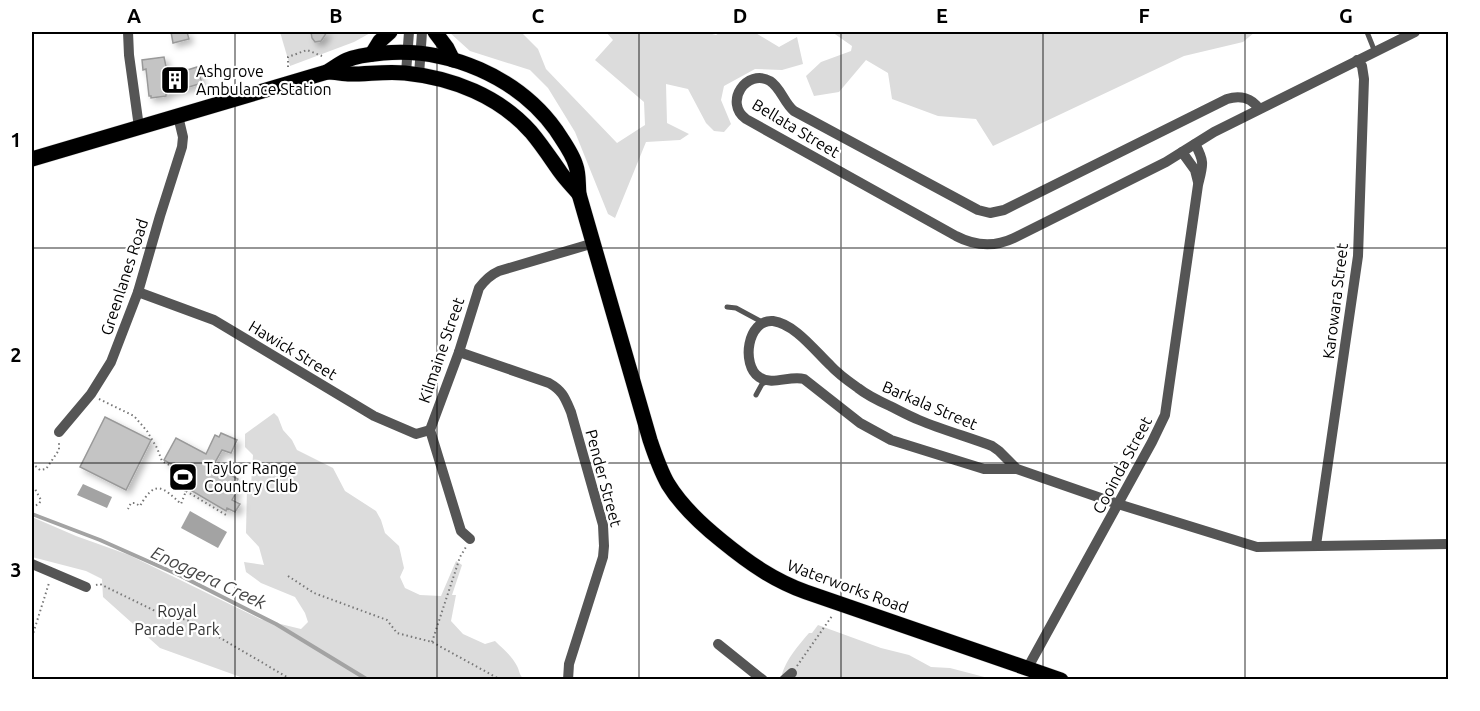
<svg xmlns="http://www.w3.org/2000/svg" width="1480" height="711" font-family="Ubuntu,sans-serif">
<defs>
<filter id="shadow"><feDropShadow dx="4" dy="4" stdDeviation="3" flood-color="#0004"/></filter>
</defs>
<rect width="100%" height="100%" fill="#fff"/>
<g fill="#dcdcdc">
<path d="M280,32h92l-18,10 -64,24z"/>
<path d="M449,32h72l17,17 8,20 71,74 28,-18 -1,-23 -49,-42 18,-20 -7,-8h98l12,3 5,-3h33l25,15 18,-10 6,27 -21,6 -27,-1 -31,17 -3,14 10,24 -7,8 -10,-1 -8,-8 -18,-34 -22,-5 1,39 22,11 -9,6 -34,2 -31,76 -7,-4 -33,-82 -27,-44 -18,-18 -60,-19z"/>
<path d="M832,32h423l-12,10 -59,14 -191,90 -17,-27 -38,-3 -46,-17 -4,-26 -22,-13 -27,32 -25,4 -8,-20 15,-14 30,-11 1,-5z"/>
<path d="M274,413l4,4 5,13 9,10 5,10 36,18 12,23 31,20 5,9 4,13 14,13 5,22 -4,9 5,11 15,7 21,1 15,-35 6,4 -10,30h4l-5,26 12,13 22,10 10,-3c8,8 17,15 22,25 3,6 2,9 7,13h-278l-86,-31 -57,-51 -1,-18 -16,-8 -54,-14v-40l44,19 53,19 131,64 41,10 7,-7 -3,-9 -10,-16 -34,-14 -15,-11 -2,-10 20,3 -5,-18 -13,-14 1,-45 4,-2 2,-31 -8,-8v-13z"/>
<path d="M818,625l63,23 28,7 22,12 19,1 42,11 -207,1 -3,-6c5,-16 16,-28 27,-41h3z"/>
</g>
<g fill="#a3a3a3">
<path d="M83,484l29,13 -5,11 -30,-13z"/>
<path d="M190,511l37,21 -9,16 -37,-20z"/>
</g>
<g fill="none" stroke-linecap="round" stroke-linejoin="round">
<path stroke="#a3a3a3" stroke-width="4" d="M32,514l68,26 79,35 97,49 92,56"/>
</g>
<g fill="#c4c4c4" stroke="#999" stroke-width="1.5" filter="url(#shadow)">
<path d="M171,32h16l2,7 -16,4z"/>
<path d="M311,32h16l-6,9 -6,1 -3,-4z"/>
<path d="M164,57l4,19 29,-9 5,16 -36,11v2l-15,2v-2h-2l-3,-27 -3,1 -1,-10z"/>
<path d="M105,417l46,23 -25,50 -46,-23z"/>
<path d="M221,433l16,7 -6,13 -9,-3 -9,16 25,13 -5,10 4,2 -5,9 8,4 -5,8 -8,-4 -1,3 -39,-23 6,-11 -29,-17 12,-22 30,16 9,-19 4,2z"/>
</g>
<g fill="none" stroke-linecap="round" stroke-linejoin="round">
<g stroke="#dbdbdb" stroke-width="16">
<g id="primary">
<path d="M435,32l12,16 6,12"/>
<path d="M372,54l8,-13 10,-9"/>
<path d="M327,72c8,0 16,2 23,2 19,0 37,-3 55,-1 48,5 94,23 126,59 11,13 20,27 30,41 5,7 12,14 18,21"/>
<path d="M32,159l295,-87c7,-4 13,-9 20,-12 11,-5 25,-6 36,-7 65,-6 135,24 173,77 7,11 17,24 20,36 3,8 2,19 3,28l71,246c5,15 10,30 18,44 14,23 34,41 54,57 27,22 51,39 84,51l255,88"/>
</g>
</g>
<g stroke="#777" stroke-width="2" stroke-dasharray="1.5 3" stroke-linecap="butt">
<path d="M288,67v-10l19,-7 15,6"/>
<path d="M99,399l35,17 13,15 10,17 5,13 27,15 -6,13 3,2 -5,13c-18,-17 -26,-25 -41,2l-5,-3h-4l-3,6"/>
<path d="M32,463l8,7 6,-1 13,-19v-8"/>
<path d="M32,487l3,2 6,11 -2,4 -7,3"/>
<path d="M186,491l40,24"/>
<path d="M288,576l26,17 73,27 10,13 35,9 69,38"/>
<path d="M96,585l4,-1 53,26 40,12 99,58"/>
<path d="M32,637l17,-54"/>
<path d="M432,642l28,-85 6,-10"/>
<path d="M797,666l35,-50"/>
</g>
<g stroke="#555" stroke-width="5">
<path d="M1367,32l8,20"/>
<path d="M727,307l9,1 26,14"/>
<path d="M756,395l6,-11 6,-3"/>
</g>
<g stroke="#555" stroke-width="10">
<path d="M128,32l1,23 10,72"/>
<path d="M406,73l3,-41"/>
<path d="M419,75l3,-43"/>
<path d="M1259,109c-7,-11 -19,-14 -32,-10l-223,111 -14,3 -12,-3 -184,-99c-10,-8 -13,-23 -24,-30 -23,-13 -47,21 -24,38l210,117c19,10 39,11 58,2l152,-76 48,-30 201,-100"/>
<path d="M1182,152l13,18 3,12"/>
<path d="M138,292l76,28 160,96 42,18 14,-4"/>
<path d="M459,352l90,31c14,8 16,15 22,29l32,113 1,21 -1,11 -34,107 -1,16"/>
<path d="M59,432l32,-38 20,-32 27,-70 22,-76 22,-69 1,-10 -5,-21"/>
<path d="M1017,469l-18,-18 -7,-5c-24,-9 -49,-16 -73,-26 -10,-4 -19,-9 -29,-14 -11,-5 -22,-10 -32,-18 -10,-7 -20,-14 -28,-23 -15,-14 -35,-41 -57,-44 -26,-2 -32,44 -14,56 13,9 31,-2 45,2l56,44 31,17 93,29h33l101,35 139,43 191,-3"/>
<path d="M470,539l-9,-8 -31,-101 29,-78 20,-64c6,-8 11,-13 20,-17l95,-28"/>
<path d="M1316,545l42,-289 6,-177 -2,-13 -5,-6"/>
<path d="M32,564l54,23"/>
<path d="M718,644l45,36"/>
<path d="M1027,669l125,-227 13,-27 33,-230c5,-20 7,-23 -3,-41"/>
<path d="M784,680l8,-7"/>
</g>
<use href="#primary" stroke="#000" stroke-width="15"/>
</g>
<path fill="none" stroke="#000" stroke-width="1.5" stroke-opacity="0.55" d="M235,32v648M437,32v648M639,32v648M841,32v648M1043,32v648M1245,32v648M32,248h1416M32,463h1416"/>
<defs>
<g id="building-square" transform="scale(1.5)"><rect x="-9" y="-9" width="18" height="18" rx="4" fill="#000" stroke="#fff"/><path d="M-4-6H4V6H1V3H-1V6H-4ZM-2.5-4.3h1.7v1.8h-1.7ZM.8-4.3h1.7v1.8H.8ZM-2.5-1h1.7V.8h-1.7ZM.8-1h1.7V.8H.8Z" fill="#fff"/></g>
<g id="stadium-square" transform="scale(1.5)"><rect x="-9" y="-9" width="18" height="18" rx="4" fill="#000" stroke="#fff"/><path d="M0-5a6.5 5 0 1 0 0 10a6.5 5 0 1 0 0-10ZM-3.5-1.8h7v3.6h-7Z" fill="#fff"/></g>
</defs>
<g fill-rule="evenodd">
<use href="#building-square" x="175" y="80"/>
<use href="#stadium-square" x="183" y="477"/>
</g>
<g text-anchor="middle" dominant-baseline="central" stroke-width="4.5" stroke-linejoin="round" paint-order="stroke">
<g font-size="16" fill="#000" stroke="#fff" text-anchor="start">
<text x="196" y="71">Ashgrove<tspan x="196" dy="18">Ambulance Station</tspan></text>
<text x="204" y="468">Taylor Range<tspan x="204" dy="18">Country Club</tspan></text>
</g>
<g font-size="16" fill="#000" stroke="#fff">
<text transform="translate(796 128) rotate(31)">Bellata Street</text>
<text transform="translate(124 277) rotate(-72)">Greenlanes Road</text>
<text transform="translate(1335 301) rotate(-83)">Karowara Street</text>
<text transform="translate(293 350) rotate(31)">Hawick Street</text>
<text transform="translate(441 350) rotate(-71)">Kilmaine Street</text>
<text transform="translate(930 405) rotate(23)">Barkala Street</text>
<text transform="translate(1122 465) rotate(-62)">Cooinda Street</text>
<text transform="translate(604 478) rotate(75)">Pender Street</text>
<text transform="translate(848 586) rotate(20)">Waterworks Road</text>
</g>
<g font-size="16" fill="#333" stroke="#fff">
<text x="177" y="611">Royal<tspan x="177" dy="18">Parade Park</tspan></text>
</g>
<g font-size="18" font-style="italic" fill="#444" stroke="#fff">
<text transform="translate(209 577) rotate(25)">Enoggera Creek</text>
</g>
</g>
<rect width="1480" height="711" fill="none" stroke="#ffffff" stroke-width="66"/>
<rect x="33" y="33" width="1414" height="645" fill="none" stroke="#000" stroke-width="2"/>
<g font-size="20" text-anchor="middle" font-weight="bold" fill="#000">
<text x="134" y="23">A</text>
<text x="336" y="23">B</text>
<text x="538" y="23">C</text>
<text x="740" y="23">D</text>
<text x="942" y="23">E</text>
<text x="1144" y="23">F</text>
<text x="1346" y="23">G</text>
<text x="16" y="147">1</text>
<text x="16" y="362">2</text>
<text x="16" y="577">3</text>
</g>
</svg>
